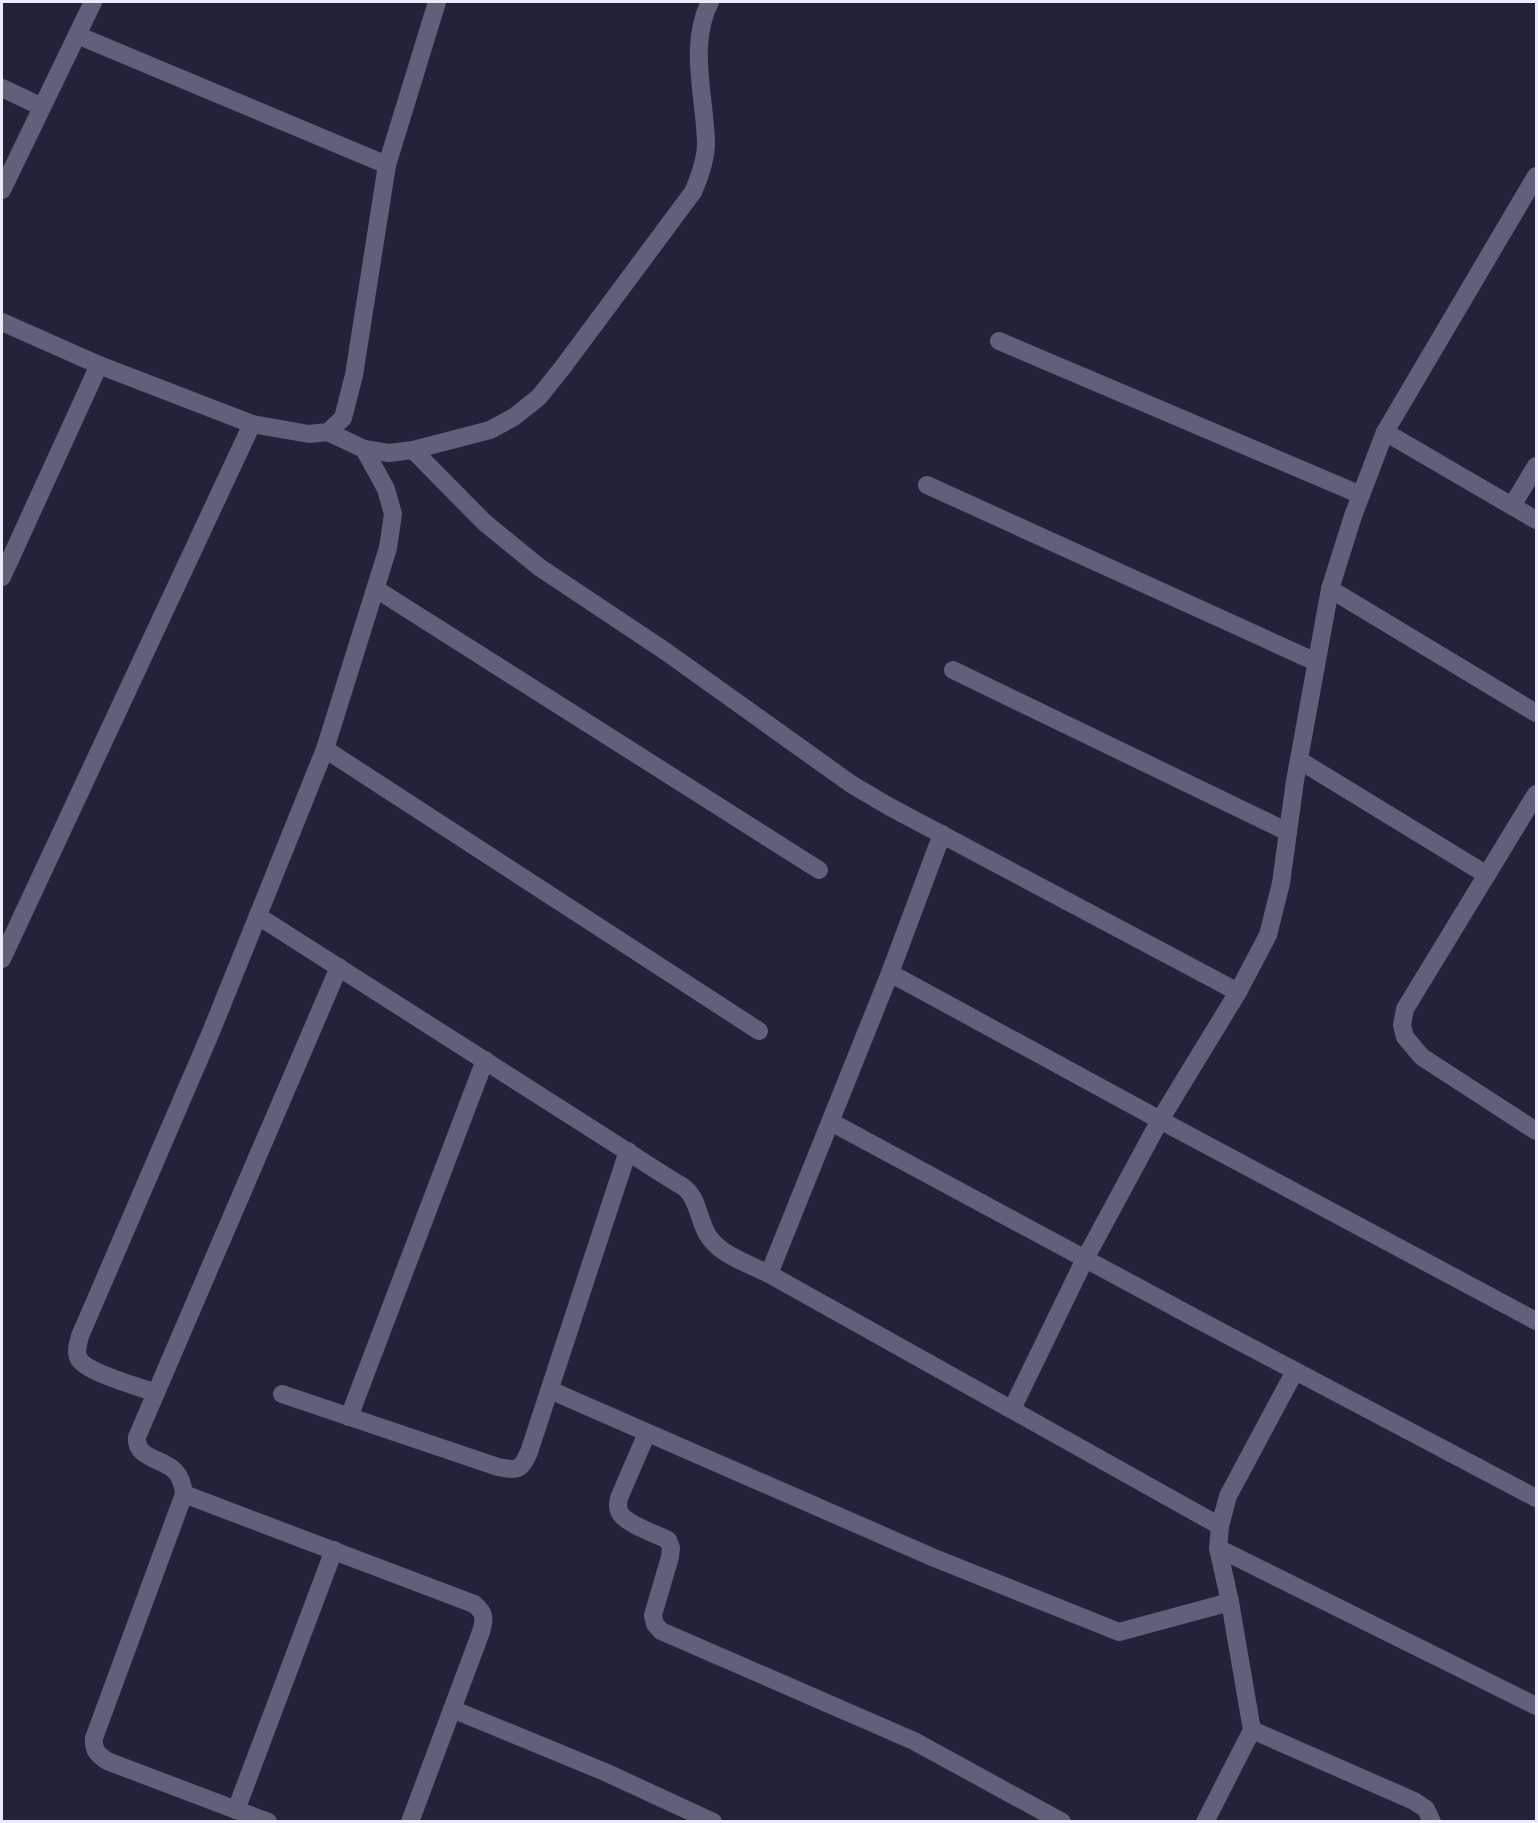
<svg xmlns="http://www.w3.org/2000/svg" width="1538" height="1823" font-family="Ubuntu,sans-serif">
<rect width="100%" height="100%" fill="#222339"/>
<g fill="none" stroke-linecap="round" stroke-linejoin="round">
<g stroke="#5f6079" stroke-width="18">
<path d="M77,35l310,130"/>
<path d="M2,88l40,19"/>
<path d="M2,190l91,-188"/>
<path d="M2,322l97,43 153,59 -250,535"/>
<path d="M999,341l362,154"/>
<path d="M252,424l57,10 19,-2 15,-14 11,-43 33,-210 50,-163"/>
<path d="M328,432l36,17 25,4 24,-3 77,-20 24,-13 25,-20 24,-30 130,-175c7,-16 13,-32 13,-49 -1,-47 -18,-98 4,-141"/>
<path d="M1385,432l151,88"/>
<path d="M413,450l71,72 55,45 126,84 186,133 39,23 348,185"/>
<path d="M927,485l389,177"/>
<path d="M1512,506l24,-40"/>
<path d="M2,577l97,-212"/>
<path d="M376,589l443,281"/>
<path d="M1330,589l206,124"/>
<path d="M953,670l335,162"/>
<path d="M325,749l434,282"/>
<path d="M1299,760l188,115"/>
<path d="M1536,794l-131,215 -3,16 3,12 17,20 114,74"/>
<path d="M258,916l417,266c4,2 9,5 12,8 12,12 12,33 22,47 12,18 40,27 60,37l451,252"/>
<path d="M890,973l270,147 376,201"/>
<path d="M831,1122l364,196 341,180"/>
<path d="M769,1274l121,-301 52,-139"/>
<path d="M550,1390l382,167 187,75 111,-30"/>
<path d="M156,1393c-16,-6 -69,-20 -77,-34 -4,-7 -1,-15 1,-23l131,-304 114,-283 63,-201 5,-34 -7,-25 -22,-40"/>
<path d="M282,1394l216,73c20,4 23,3 31,-15l99,-301"/>
<path d="M1012,1409l73,-150 75,-139 78,-128 30,-57 13,-52 14,-102 35,-192 23,-73 32,-84 151,-256"/>
<path d="M349,1417l136,-357"/>
<path d="M647,1433l-28,65c-1,5 -2,10 1,15 6,11 36,21 48,27l3,8 -1,9 -17,58 2,9 6,7 253,110 148,81"/>
<path d="M184,1494l290,110c11,9 11,14 7,28l-71,190"/>
<path d="M1218,1548l318,158"/>
<path d="M452,1709l153,63 108,50"/>
<path d="M1252,1730l162,71 12,8 6,13"/>
<path d="M236,1810l98,-260"/>
<path d="M268,1822l-161,-61c-10,-7 -14,-11 -13,-23l90,-244c-1,-9 -3,-17 -9,-23 -12,-13 -40,-12 -38,-34l202,-470"/>
<path d="M1205,1822l47,-92 -22,-128 -12,-54 2,-22 8,-30 67,-125"/>
</g>
</g>
<rect width="1538" height="1823" fill="none" stroke="#ebecfb" stroke-width="6"/>
</svg>
